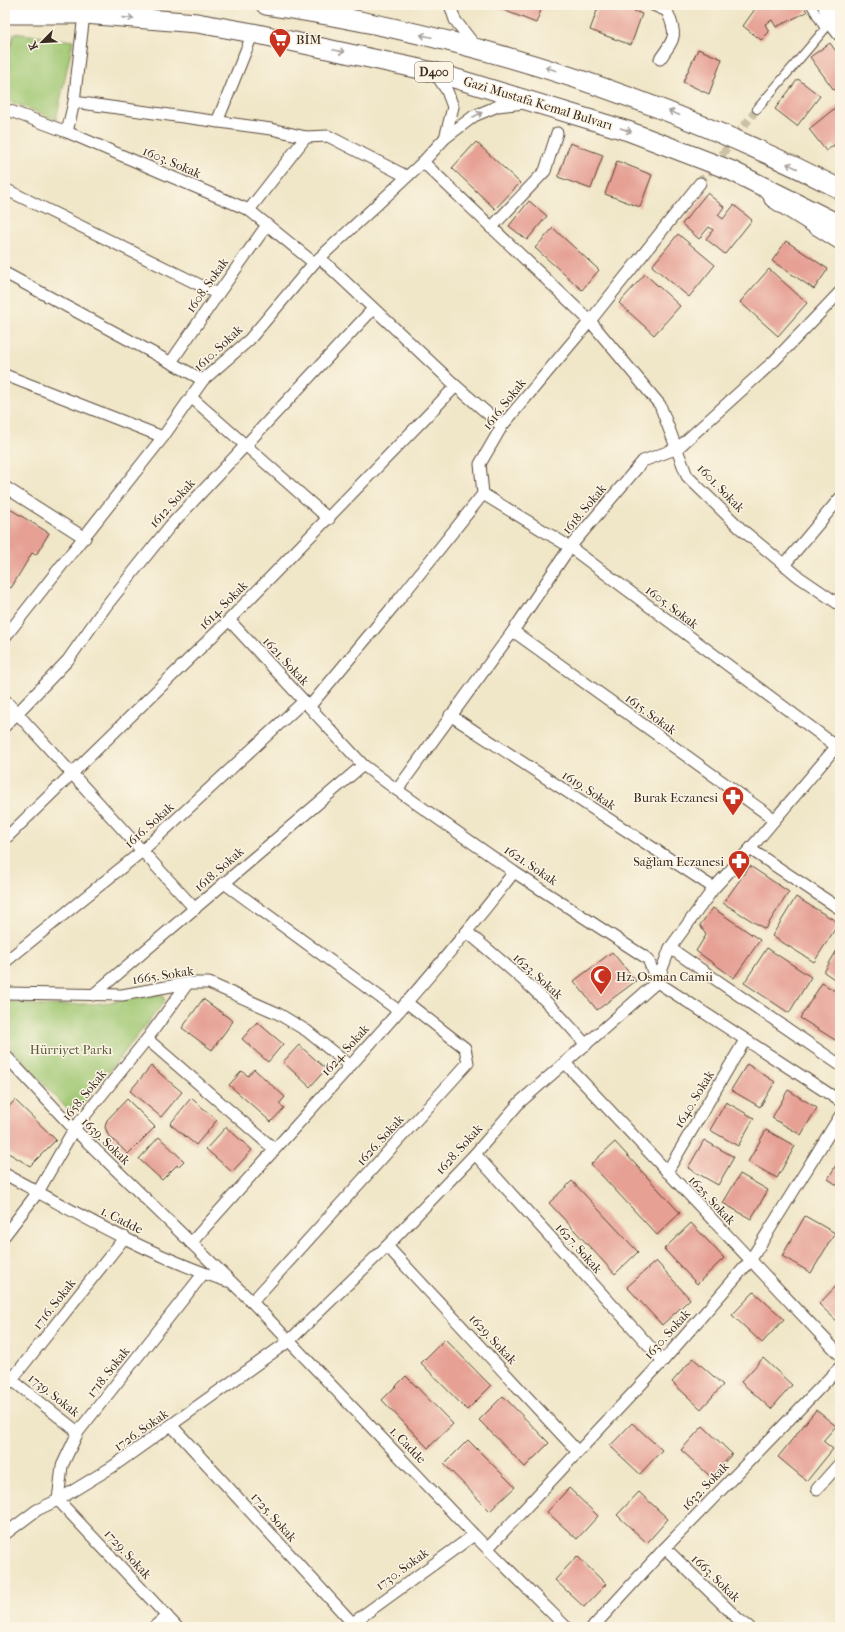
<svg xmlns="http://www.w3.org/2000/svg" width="845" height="1632" font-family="'IM FELL French Canon',serif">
<rect width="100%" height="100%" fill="#fcf5e5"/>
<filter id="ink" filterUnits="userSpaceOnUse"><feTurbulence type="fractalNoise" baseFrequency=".025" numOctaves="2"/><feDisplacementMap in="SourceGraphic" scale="8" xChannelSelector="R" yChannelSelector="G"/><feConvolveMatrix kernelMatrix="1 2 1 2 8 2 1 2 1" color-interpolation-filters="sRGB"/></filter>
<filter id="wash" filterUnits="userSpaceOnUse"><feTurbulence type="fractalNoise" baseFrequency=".012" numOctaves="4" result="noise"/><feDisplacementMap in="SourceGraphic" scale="16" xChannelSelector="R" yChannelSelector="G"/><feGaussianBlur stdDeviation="0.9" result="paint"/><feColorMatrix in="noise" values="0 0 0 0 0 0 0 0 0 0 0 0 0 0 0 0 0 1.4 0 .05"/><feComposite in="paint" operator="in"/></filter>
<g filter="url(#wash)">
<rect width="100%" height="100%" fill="#f0e6c8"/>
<g fill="#a0c873" stroke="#6e7948">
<path d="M14,33l59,8 -17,79 -51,-21v-29z"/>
<path d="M162,994l3,7 -83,104 -14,5 -63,-68v-41l38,5 62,-3z"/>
</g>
<g id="blocks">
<g fill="#e6a094">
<path d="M491,5h52l-7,18z"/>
<path d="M599,5h19l24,9 -11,31 -41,-15z"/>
<path d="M764,5h39l4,7 -31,15 -4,-7 -7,4 4,8 -8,8 -18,-14 12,-17z"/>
<path d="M830,43l10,14v29l-6,4 -24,-33z"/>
<path d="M698,49l24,10 -13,35 -26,-12z"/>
<path d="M798,79l22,17 -23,30 -22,-17z"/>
<path d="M840,104v49l-6,-8 -8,6 -17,-22z"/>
<path d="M476,142l44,41 -25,26 -43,-41z"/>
<path d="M570,143l33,12 -12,34 -33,-12z"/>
<path d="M617,161l35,14 -12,32 -35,-13z"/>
<path d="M707,193l17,14 -6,8 5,4 11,-14 18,15 -27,34 -19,-15 7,-9 -4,-3 -10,12 -17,-15z"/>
<path d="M529,201l18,15 -20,24 -18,-14z"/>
<path d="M553,228l46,42 -17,20 -47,-42z"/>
<path d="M678,234l37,31 -26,32 -37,-31z"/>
<path d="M786,241l42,28 -14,20 -42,-28z"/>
<path d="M769,269l38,34 -29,33 -38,-34z"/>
<path d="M645,274l35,32 -26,29 -35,-32z"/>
<path d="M5,506l44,27 -13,22 -4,-2 -21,35 -6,-4z"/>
<path d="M750,866l39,26 -24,37 -42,-26z"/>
<path d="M796,897l43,26 -25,39 -42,-26z"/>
<path d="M713,908l47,32 -26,38 -38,-27 10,-16 -6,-10z"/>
<path d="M840,945v38l-16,-11z"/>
<path d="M767,948l44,29 -22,36 -45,-30z"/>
<path d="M612,952l24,29 -39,29 -23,-29z"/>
<path d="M822,983l18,11v49l-40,-25z"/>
<path d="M203,999l30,22 -21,29 -30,-22z"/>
<path d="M257,1022l26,22 -15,18 -26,-23z"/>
<path d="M299,1045l27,24 -16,18 -27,-25z"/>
<path d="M747,1064l28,18 -15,25 -29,-17z"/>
<path d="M151,1066l31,26 -21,25 -31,-26z"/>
<path d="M254,1069l31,28 -6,7 5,4 -13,14 -42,-37 13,-14 6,5z"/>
<path d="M788,1090l29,18 -16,27 -29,-17z"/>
<path d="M191,1098l26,22 -21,25 -26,-21z"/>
<path d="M127,1099l28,28 -27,27 -20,-19 -3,-8 2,-7z"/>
<path d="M15,1100l41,40 -26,26 -25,-15v-40z"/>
<path d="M726,1102l28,16 -16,28 -28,-16z"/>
<path d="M226,1127l26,23 -20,22 -26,-23z"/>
<path d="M766,1130l29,16 -18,32 -29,-16z"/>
<path d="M159,1137l25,24 -6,6 -1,-2 -15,15 -23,-21z"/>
<path d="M704,1140l30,17 -16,28 -30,-17z"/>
<path d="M615,1142l65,71 -23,22 -66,-71z"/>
<path d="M840,1158v29l-12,-8z"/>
<path d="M740,1174l28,16 -17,29 -28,-16z"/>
<path d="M572,1181l66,71 -23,22 -66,-71z"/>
<path d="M805,1216l30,17 -24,40 -29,-17z"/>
<path d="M691,1223l33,35 -27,26 -33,-35z"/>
<path d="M656,1261l34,38 -28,26 -35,-38z"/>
<path d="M840,1282v42l-21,-20z"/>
<path d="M754,1292l30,27 -22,24 -30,-28z"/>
<path d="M445,1339l46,47 -24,24 -46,-47z"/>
<path d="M693,1358l30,27 -22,24 -29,-27z"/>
<path d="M763,1358l29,27 -21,24 -30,-27z"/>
<path d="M406,1376l47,48 -25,24 -46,-48z"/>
<path d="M503,1396l46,47 -24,24 -46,-47z"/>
<path d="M816,1410l20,16 -13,15 10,8 -26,32 -29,-24z"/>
<path d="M632,1423l30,27 -22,24 -30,-28z"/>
<path d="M703,1426l29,28 -21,23 -30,-27z"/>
<path d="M468,1440l47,47 -25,24 -46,-47z"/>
<path d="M569,1488l29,28 -21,23 -30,-27z"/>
<path d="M639,1492l29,27 -21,24 -30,-28z"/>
<path d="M577,1556l29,28 -22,23 -29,-27z"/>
</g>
</g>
</g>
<g filter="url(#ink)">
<use href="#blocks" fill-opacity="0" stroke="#564638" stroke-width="1"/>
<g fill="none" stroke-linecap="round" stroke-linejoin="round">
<path stroke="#ccc0a6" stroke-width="8" stroke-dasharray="8 4" stroke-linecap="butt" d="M700,183l57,-74"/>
<g stroke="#564638" stroke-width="10">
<path id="pedestrian" d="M757,109l68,-80 -14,-24"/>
</g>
<g stroke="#564638" stroke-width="13">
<g id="minor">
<path d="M339,5l14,12"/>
<path d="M450,5l5,15 21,27"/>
<path d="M653,5l14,6c11,25 8,27 -7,48"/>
<path d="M435,73l12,18 6,16 -8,31"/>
<path d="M74,102l197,27 35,8 22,-1 78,40"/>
<path d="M5,109l62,23 182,78 65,53"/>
<path d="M217,122l36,-89"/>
<path d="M67,132l7,-30 10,-88"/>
<path d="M423,162l167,159 70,84 27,71 53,52 59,49 41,28"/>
<path d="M5,189l213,105"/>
<path d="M249,210l57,-73"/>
<path d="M491,228l54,-57 12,-38"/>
<path d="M320,258l136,128 46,40"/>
<path d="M5,273l198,107"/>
<path d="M171,362l47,-68 49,-69"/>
<path d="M5,375l158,62"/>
<path d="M192,398l137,121"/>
<path d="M5,487l80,51"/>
<path d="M483,494l87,53 270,202"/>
<path d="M784,565l56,-67"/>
<path d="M229,620l134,145 34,25 117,82 134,87 9,23 183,119"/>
<path d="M513,631l261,188"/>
<path d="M5,637l158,-200 40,-57 46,-40 65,-77 109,-101 22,-24 29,-22 24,-10 26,-3"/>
<path d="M5,700l190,209"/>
<path d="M310,706l91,-109 82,-103 -3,-30 22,-38 88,-105 110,-138"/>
<path d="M450,715l264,173"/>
<path d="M5,726l63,-66 38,-54 64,-80 203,-217"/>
<path d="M397,790l116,-159 57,-84 73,-86 35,-13 96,-87 66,-69"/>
<path d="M5,839l224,-219 227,-234"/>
<path d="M750,849l90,60"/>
<path d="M224,883l175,128"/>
<path d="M467,932c42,35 84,70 119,113"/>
<path d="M670,948l170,117"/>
<path d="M5,962l136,-110 163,-151"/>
<path d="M5,993l117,2 66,-12h21l68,30 30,18 43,35"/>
<path d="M93,995l270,-230"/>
<path d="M147,1039l127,110"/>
<path d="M5,1055l69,74 178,173 222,233 92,92"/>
<path d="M565,1063l275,292"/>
<path d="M475,1154l188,207"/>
<path d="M667,1172l78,-132"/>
<path d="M5,1174c71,39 145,82 222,107"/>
<path d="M5,1235l33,-43 36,-63 73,-90 41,-56"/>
<path d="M191,1243c108,-123 223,-241 323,-371"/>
<path d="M387,1246l191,206"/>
<path d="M252,1302l216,-239 -3,-15 -59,-46"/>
<path d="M12,1380l66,52"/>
<path d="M5,1388l120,-151"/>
<path d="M172,1426l184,201"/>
<path d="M817,1489l23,-26"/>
<path d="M5,1534l32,-24 21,-10 54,-33 177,-126 98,-95 88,-92 45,-52 137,-120 13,-34 44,-60 36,-39 86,-102"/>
<path d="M488,1548l175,-187 87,-100 90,-145"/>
<path d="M665,1548l73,71 11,8"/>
<path d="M154,1627l13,-11"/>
<path d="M177,1627l-119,-127 4,-34 16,-34 125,-158"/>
<path d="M347,1627l127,-92"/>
<path d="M593,1627l72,-79 175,-181"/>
</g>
</g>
<g stroke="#564638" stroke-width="16">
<path id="tertiary" d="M825,5l4,15 11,14"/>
</g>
<g stroke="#564638" stroke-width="20">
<g id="primary">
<path d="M835,5l5,8"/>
<path d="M773,198l67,42"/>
</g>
</g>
<g stroke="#564638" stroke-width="21">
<g id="trunk">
<path d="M266,5c201,29 393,92 574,184"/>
<path d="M5,14h79l113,9 56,10 181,39 194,59 102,39 110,55"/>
</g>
</g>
<use href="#pedestrian" stroke="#fff" stroke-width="8"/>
<use href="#minor" stroke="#fff" stroke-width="11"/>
<use href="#tertiary" stroke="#fff" stroke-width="14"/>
<use href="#primary" stroke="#fff" stroke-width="18"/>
<use href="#trunk" stroke="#fff" stroke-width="19"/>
</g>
<defs><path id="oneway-shaft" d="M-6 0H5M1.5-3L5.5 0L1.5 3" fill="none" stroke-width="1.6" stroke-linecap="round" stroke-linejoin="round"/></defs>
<g stroke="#a79f9a">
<use href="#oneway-shaft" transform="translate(128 18) rotate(4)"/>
<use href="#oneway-shaft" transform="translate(426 36) rotate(-168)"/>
<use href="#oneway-shaft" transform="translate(339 51) rotate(12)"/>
<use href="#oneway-shaft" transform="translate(551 69) rotate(-163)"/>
<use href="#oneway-shaft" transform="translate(674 113) rotate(-158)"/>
<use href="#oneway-shaft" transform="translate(477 115) rotate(-27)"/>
<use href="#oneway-shaft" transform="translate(626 130) rotate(19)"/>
<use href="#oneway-shaft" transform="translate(792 166) rotate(-155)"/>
</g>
</g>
<defs>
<g id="supermarket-pin" transform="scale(1.15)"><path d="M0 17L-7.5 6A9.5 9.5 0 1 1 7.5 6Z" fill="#c8321e" stroke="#fcf5e5"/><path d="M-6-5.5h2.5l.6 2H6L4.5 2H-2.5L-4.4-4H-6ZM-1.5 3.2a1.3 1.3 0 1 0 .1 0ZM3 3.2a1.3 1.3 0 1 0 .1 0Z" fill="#fff"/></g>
<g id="pharmacy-pin" transform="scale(1.15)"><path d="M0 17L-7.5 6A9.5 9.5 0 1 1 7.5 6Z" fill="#c8321e" stroke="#fcf5e5"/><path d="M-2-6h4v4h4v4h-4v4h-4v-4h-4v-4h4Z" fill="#fff"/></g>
<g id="mosque-pin" transform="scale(1.15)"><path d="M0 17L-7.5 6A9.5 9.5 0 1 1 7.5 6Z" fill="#c8321e" stroke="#fcf5e5"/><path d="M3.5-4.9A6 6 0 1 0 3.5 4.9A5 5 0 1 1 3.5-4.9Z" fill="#fff"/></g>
</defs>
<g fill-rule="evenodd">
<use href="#supermarket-pin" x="280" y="39"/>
<use href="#pharmacy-pin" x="733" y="797"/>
<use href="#pharmacy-pin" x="739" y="861"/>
<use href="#mosque-pin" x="601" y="976"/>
</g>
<g text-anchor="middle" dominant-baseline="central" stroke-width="3" stroke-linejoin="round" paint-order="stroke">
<rect fill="#fcf5e5" stroke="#75675a" stroke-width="1" x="415" y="62" width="38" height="20" rx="3"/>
<g font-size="12" font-weight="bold" fill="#3b2a1e">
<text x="434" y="72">D400</text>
</g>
<g font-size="13" fill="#3b2a1e" stroke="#fcf5e5" text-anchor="start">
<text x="296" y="39">BİM</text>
<text x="718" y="797" text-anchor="end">Burak Eczanesi</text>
<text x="724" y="861" text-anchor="end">Sağlam Eczanesi</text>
<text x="616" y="976">Hz. Osman Camii</text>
</g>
<g font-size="13" fill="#3b2a1e" stroke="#fcf5e5">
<text transform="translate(538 103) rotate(17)">Gazi Mustafa Kemal Bulvarı</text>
<text transform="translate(172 162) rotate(23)">1603. Sokak</text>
<text transform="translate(207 285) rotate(-55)">1608. Sokak</text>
<text transform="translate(218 348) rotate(-43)">1610. Sokak</text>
<text transform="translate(504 404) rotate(-52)">1616. Sokak</text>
<text transform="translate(721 488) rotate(46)">1601. Sokak</text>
<text transform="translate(172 503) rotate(-48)">1612. Sokak</text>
<text transform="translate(584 509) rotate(-50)">1618. Sokak</text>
<text transform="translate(223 605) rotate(-45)">1614. Sokak</text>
<text transform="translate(672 607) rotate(37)">1605. Sokak</text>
<text transform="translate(286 661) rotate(47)">1621. Sokak</text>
<text transform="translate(651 714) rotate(36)">1615. Sokak</text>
<text transform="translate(589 790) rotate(33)">1619. Sokak</text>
<text transform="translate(149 825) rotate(-42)">1616. Sokak</text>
<text transform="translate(531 865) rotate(34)">1621. Sokak</text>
<text transform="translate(219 869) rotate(-41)">1618. Sokak</text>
<text transform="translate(163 975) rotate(-9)">1665. Sokak</text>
<text transform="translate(538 976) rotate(42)">1623. Sokak</text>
<text transform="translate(345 1050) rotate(-48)">1624. Sokak</text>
<text transform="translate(84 1095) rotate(-51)">1658. Sokak</text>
<text transform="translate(694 1099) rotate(-59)">1640. Sokak</text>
<text transform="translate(380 1140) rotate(-48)">1626. Sokak</text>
<text transform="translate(106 1141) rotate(44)">1639. Sokak</text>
<text transform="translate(459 1149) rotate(-48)">1628. Sokak</text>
<text transform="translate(712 1200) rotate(47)">1625. Sokak</text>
<text transform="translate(122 1220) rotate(27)">1. Cadde</text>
<text transform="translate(579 1248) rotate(48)">1627. Sokak</text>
<text transform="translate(54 1304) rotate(-52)">1716. Sokak</text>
<text transform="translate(667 1334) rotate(-48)">1630. Sokak</text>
<text transform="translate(493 1339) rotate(47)">1629. Sokak</text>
<text transform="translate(108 1372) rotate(-52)">1718. Sokak</text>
<text transform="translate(54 1395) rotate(38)">1739. Sokak</text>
<text transform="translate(141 1430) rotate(-35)">1726. Sokak</text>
<text transform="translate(408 1445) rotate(46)">1. Cadde</text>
<text transform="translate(705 1486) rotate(-46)">1632. Sokak</text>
<text transform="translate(274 1517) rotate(48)">1725. Sokak</text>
<text transform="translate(128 1554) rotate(47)">1729. Sokak</text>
<text transform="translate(402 1569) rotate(-36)">1730. Sokak</text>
<text transform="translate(716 1578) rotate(44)">1663. Sokak</text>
</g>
<g font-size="13" fill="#595938" stroke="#fcf5e5">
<text x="71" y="1049">Hürriyet Parkı</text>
</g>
</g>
<rect width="845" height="1632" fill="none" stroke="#fcf5e5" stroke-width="20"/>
<g transform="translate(42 42) rotate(246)" stroke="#fcf5e5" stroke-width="3" paint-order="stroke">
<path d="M0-3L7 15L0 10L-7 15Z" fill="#3b2a1e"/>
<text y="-6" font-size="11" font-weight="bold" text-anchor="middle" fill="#3b2a1e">K</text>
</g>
</svg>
